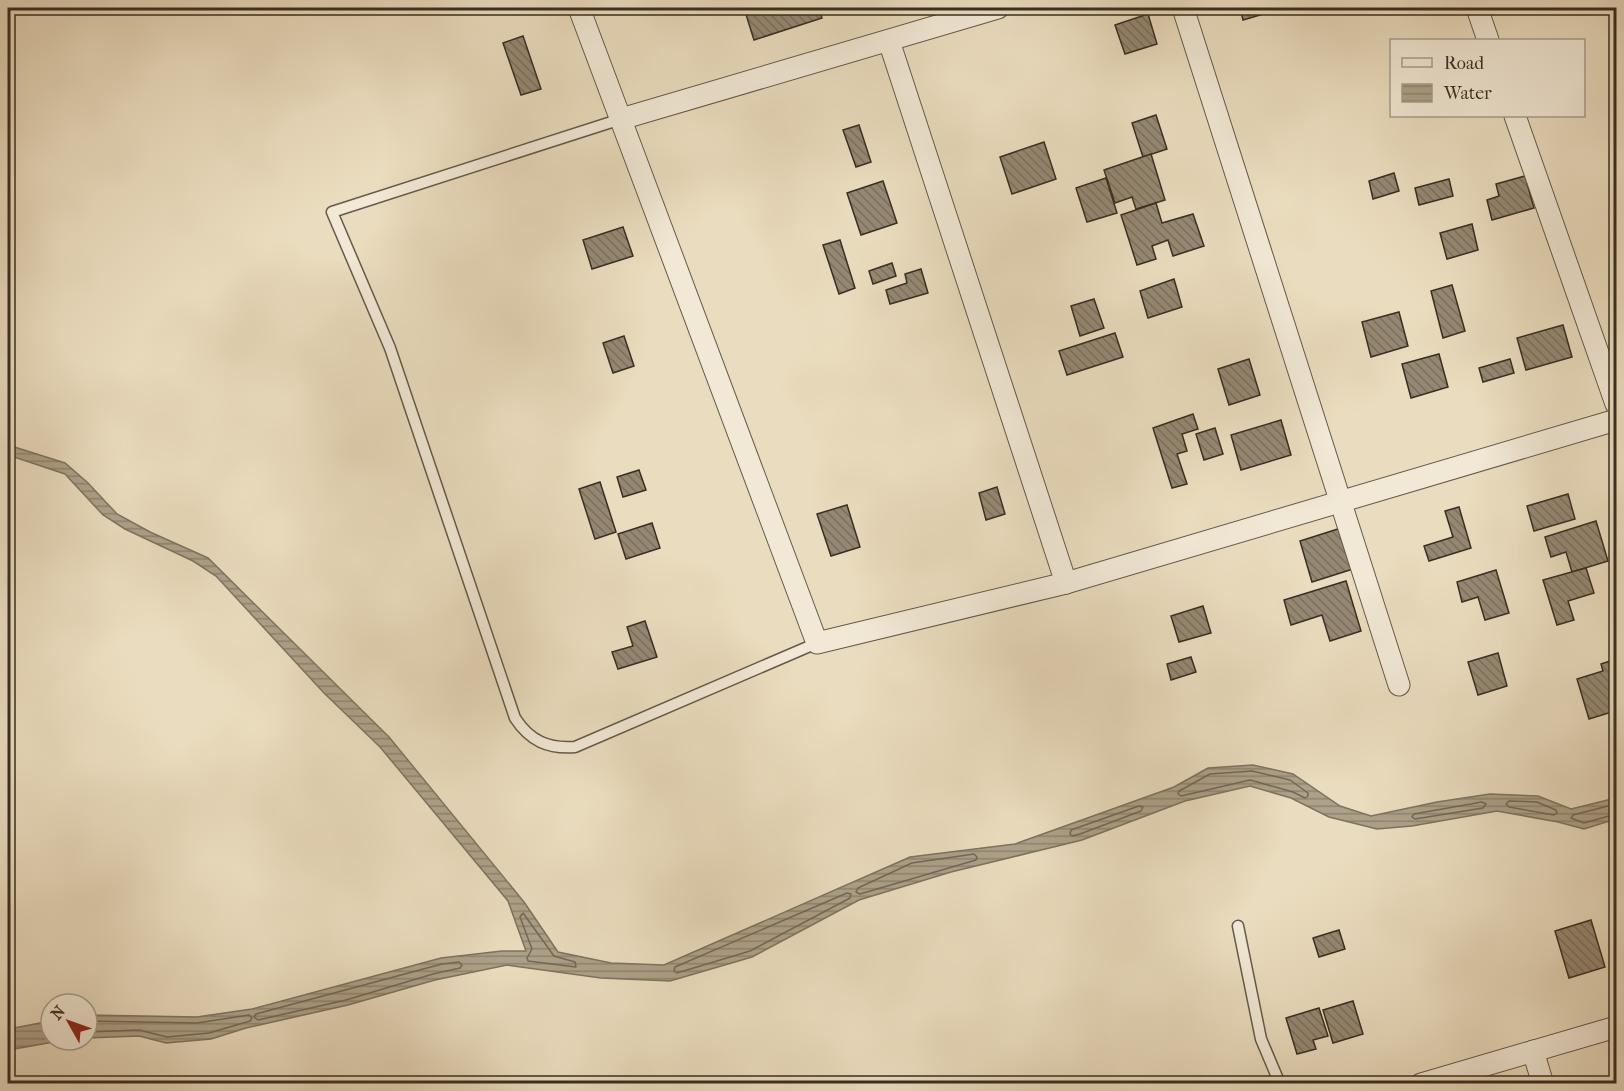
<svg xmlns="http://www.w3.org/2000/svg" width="1624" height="1091" font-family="'IM FELL French Canon',serif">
<defs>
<pattern id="water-rules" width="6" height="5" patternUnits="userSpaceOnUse" patternTransform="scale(1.5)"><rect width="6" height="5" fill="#ada189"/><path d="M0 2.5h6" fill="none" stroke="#8e8470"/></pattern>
<pattern id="building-back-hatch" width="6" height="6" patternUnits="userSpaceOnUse" patternTransform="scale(1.5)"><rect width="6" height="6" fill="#958873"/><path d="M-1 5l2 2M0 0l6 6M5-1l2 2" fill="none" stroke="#7b705e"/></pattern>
</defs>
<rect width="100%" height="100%" fill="#eadcbe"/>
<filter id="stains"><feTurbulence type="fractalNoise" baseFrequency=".00333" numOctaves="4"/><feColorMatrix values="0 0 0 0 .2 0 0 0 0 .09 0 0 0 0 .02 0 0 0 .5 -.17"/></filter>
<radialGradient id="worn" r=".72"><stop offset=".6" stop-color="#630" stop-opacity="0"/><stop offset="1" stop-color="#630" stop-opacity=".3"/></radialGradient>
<g fill="url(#water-rules)" stroke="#7e7360" stroke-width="1.5">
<path d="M8,445l57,18 23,20 29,31 33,18 58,26 181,179 135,165 34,50 53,11 53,2 246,-108 105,-13 159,-57 34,-19 45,-3 40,9 47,32 31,10 66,-14 53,-8 48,2 33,13 45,-11v21l-32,10 -26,-7 -61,-11 -85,15 -35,3 -48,-12 -38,-19 -41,-12 -65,15 -103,39 -131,32 -92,28 -107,57 -82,24 -69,-3 -94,-13 -72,15 -87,25 -102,23 -35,11 -45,4 -27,-7 -52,2v-23l110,2 55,-8 189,-51 61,-7h24l-18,-50 -128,-154 -56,-54 -108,-117 -23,-15 -68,-32 -22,-14 -38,-41 -57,-19z"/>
<path d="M51,1021v19h14l-57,10v-21z"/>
</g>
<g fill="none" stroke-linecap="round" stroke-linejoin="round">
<g stroke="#726856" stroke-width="1.5">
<path d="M1252,771l38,9 18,13v3l-3,2 -12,-6 -43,-12 -69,16 -3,-2 1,-3 31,-17z"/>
<path d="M1509,801l28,1 19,8 1,3 -3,2 -45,-8 -3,-3z"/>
<path d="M1482,802l4,2 -3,4 -68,11 -3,-2 2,-3z"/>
<path d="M1616,804l-43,11 -2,3 13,5 32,-9"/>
<path d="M1139,806l4,1 -2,4 -61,23 -8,2 -2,-2 1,-4z"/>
<path d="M974,854l3,3 -1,3 -116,34 -4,-2 2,-4 54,-25z"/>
<path d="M847,893l4,1 -1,4 -100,53 -73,22 -3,-2 1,-4z"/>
<path d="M523,913l31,43 21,6 1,5 -48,-6 -1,-3 5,-9 -12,-32z"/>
<path d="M459,962l3,3 -2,3 -27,6 -87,26 -88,20 -4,-3 2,-3 186,-50z"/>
<path d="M87,1021l110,2 52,-8 3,3 -2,3 -41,12 -42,4 -28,-7 -52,2"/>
</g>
</g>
<g fill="url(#building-back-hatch)" stroke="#382e22" stroke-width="1.5">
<path d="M744,8h75l3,10 -68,22z"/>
<path d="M1240,8h44l-41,12z"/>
<path d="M1148,14l9,30 -32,10 -10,-29z"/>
<path d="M523,36l18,53 -20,6 -18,-52z"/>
<path d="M1156,115l11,34 -24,8 -11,-34z"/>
<path d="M859,125l12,37 -15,5 -13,-37z"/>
<path d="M1044,142l12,37 -44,15 -12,-37z"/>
<path d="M1151,154l14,46 -29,9 -4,-12 -17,6 -11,-33z"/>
<path d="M1394,173l5,18 -26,8 -4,-18z"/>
<path d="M1525,176l9,32 -42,12 -5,-20 12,-4 -3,-12z"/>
<path d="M1106,178l11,35 -30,9 -11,-34z"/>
<path d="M1449,179l4,17 -34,9 -4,-17z"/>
<path d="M883,181l14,42 -36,12 -14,-42z"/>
<path d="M1156,203l6,20 31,-9 11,32 -31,10 -5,-16 -16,6 4,13 -19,6 -16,-50z"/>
<path d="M1472,224l6,26 -31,9 -7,-26z"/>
<path d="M623,227l10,29 -41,13 -9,-29z"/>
<path d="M840,240l15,48 -16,6 -16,-49z"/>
<path d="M892,263l4,13 -23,8 -4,-13z"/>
<path d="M921,269l7,24 -38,11 -4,-14 21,-7 -2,-9z"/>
<path d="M1174,279l8,28 -34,11 -8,-27z"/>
<path d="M1452,285l13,46 -22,7 -12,-47z"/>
<path d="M1094,299l10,29 -24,8 -9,-30z"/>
<path d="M1399,312l9,34 -37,11 -9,-35z"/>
<path d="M1563,325l9,32 -46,13 -9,-32z"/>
<path d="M1115,333l8,24 -56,18 -8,-24z"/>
<path d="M624,336l10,30 -21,7 -10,-30z"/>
<path d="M1439,354l9,33 -37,11 -9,-34z"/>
<path d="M1249,359l11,36 -31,10 -11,-36z"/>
<path d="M1510,359l4,14 -31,9 -4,-14z"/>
<path d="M1193,414l5,15 -16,5 5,17 -10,3 10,30 -15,4 -19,-60z"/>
<path d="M1281,420l10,35 -50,15 -10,-35z"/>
<path d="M1215,428l8,26 -19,6 -8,-26z"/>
<path d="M639,470l7,20 -23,7 -6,-20z"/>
<path d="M600,482l16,50 -21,7 -16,-50z"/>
<path d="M997,487l8,27 -19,6 -7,-27z"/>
<path d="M1568,494l7,25 -41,12 -7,-25z"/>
<path d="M847,505l13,42 -29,9 -14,-42z"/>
<path d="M1459,507l12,41 -42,13 -5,-15 29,-9 -8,-26z"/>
<path d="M1596,521l12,40 -36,11 -6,-20 -15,5 -6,-20z"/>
<path d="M652,523l8,25 -34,11 -8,-25z"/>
<path d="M1341,528l12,41 -41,13 -12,-41z"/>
<path d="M1586,568l8,25 -26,8 6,19 -17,5 -14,-45z"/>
<path d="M1496,570l13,43 -24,7 -7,-23 -16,5 -5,-20z"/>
<path d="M1346,581l15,50 -31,10 -8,-26 -31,10 -7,-25z"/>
<path d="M1203,606l8,27 -32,9 -8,-26z"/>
<path d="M645,621l12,36 -39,12 -6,-17 21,-6 -6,-19z"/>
<path d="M1498,653l9,33 -29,9 -10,-33z"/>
<path d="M1191,657l5,15 -25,8 -4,-16z"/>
<path d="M1616,659v43l-3,1 2,8 -26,8 -12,-40 26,-8 -2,-7z"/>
<path d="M1591,920l14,47 -36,11 -14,-47z"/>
<path d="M1339,930l6,19 -26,8 -6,-19z"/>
<path d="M1353,1001l10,33 -30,9 -10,-33z"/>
<path d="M1319,1008l9,28 -15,4 3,9 -19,5 -11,-36z"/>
</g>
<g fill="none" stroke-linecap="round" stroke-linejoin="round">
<g stroke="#645a49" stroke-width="13">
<g id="service">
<path d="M621,119l-289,93 58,136 125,370c15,23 33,31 60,29l242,-104"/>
<path d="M1238,926l23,113 19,45"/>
</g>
</g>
<g stroke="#645a49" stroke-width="23">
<g id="minor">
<path d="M579,8l238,635 249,-60 550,-163"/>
<path d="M1183,8l216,677"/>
<path d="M1477,8l11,32"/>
<path d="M889,41l177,542"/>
<path d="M1515,116l101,288"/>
<path d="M621,119l377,-111"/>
<path d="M1533,1051l10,33"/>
<path d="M1421,1084l195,-57"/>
</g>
</g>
<use href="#service" stroke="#f1e8d5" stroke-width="10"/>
<use href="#minor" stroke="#f1e8d5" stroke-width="21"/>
</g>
<rect width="1624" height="1091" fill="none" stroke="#eadcbe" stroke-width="30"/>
<rect x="9" y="9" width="1606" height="1073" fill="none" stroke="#382e22" stroke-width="3"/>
<rect x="15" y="15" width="1594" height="1061" fill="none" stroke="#382e22" stroke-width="1.5"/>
<rect x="1390" y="39" width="195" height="78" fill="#f1e8d5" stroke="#a79e8d" stroke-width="1.5"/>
<rect x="1402" y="58" width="30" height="9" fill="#f1e8d5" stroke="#a79e8d" stroke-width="1.5"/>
<text x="1444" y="69" font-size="18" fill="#382e22">Road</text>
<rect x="1402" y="84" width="30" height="18" fill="url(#water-rules)" stroke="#a79e8d" stroke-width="1.5"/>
<text x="1444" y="99" font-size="18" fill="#382e22">Water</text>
<g transform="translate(69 1022) rotate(310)"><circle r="28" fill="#f1e8d5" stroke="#a79e8d" stroke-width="1.5"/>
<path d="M0-4.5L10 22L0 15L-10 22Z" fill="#8f2418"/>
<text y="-9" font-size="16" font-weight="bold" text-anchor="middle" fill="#382e22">N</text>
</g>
<rect width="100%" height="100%" filter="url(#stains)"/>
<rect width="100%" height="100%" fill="url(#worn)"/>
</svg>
